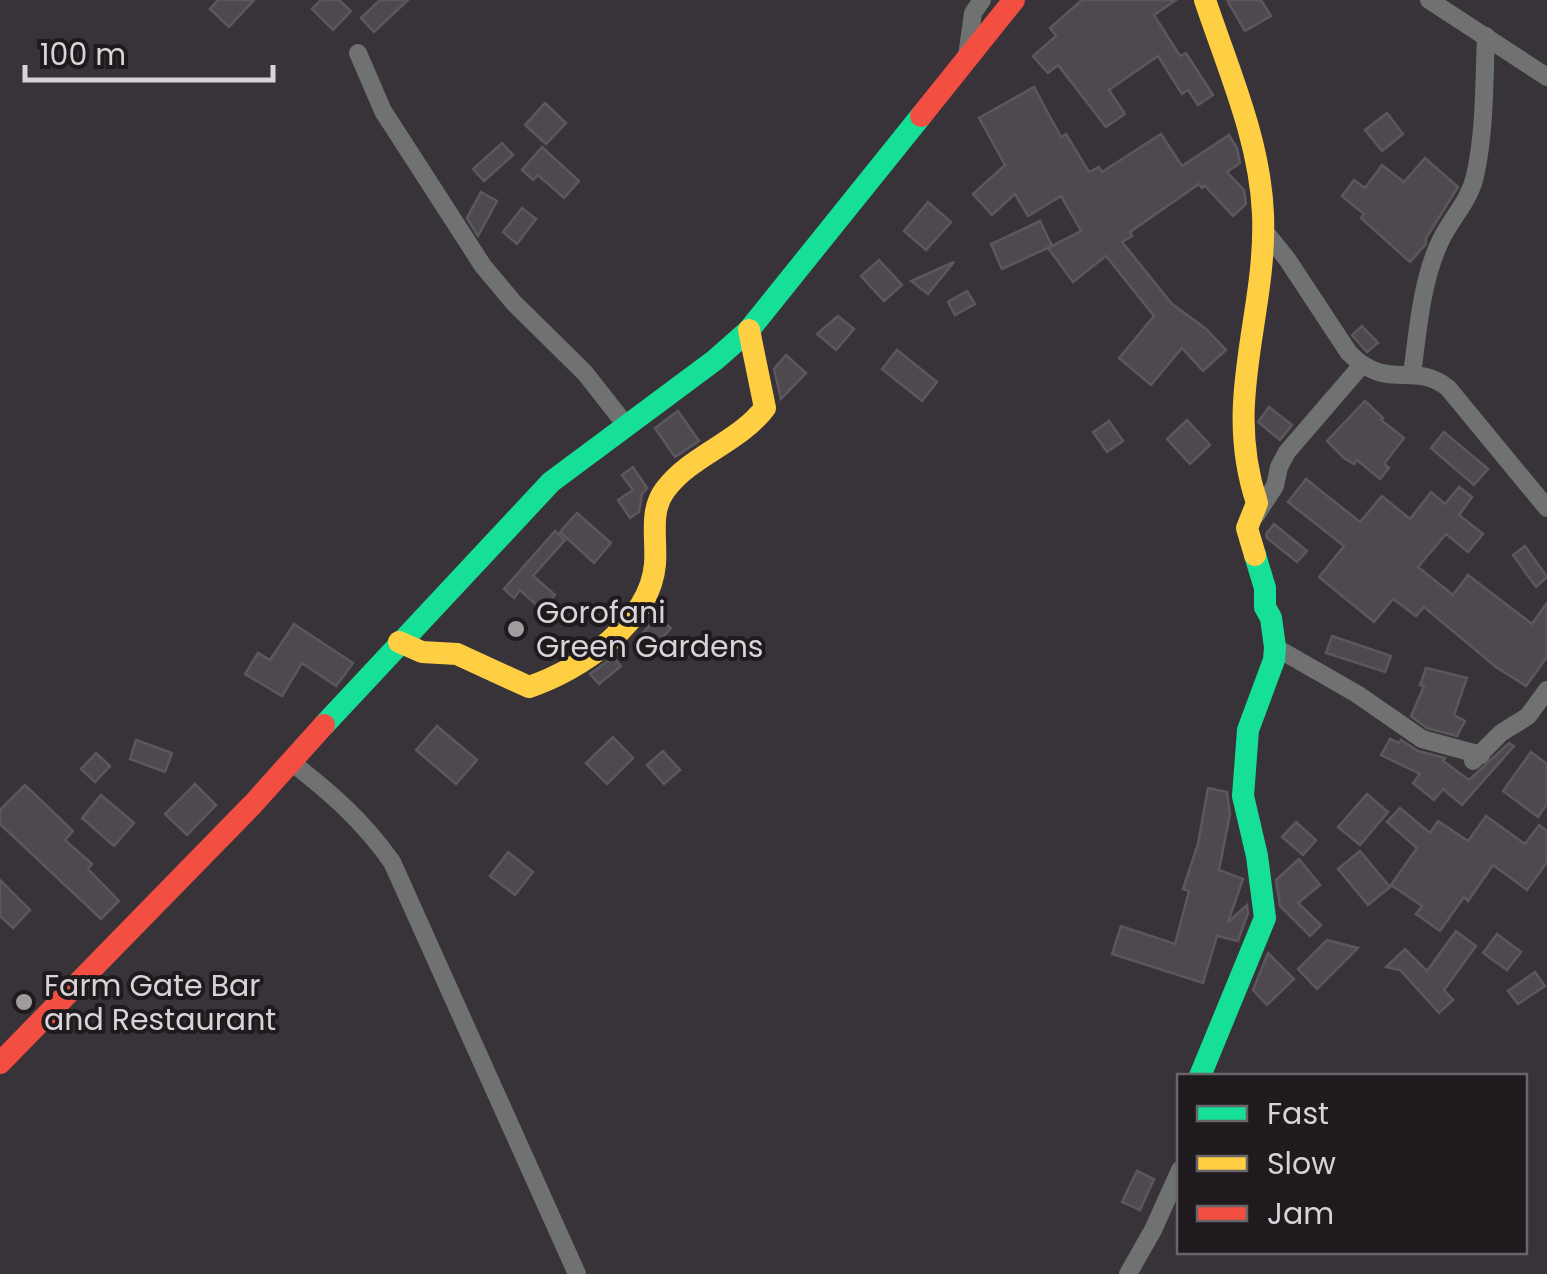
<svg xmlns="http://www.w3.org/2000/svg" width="1547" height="1274" font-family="Poppins,sans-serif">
<rect width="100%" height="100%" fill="#383338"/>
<g fill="#4e494e" stroke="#5c575c" stroke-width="2.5">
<path d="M218,0h36l-25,27 -19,-18z"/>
<path d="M321,0h18l12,11 -18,19 -21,-21z"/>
<path d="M380,0h28l-34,32 -13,-14z"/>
<path d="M1082,0h94l-22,15 26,41 6,-3 27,42 -15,10 -10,-15 -6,4 -24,-38 -49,34 16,24 -19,13 -48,-62 -10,8 -15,-17 23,-20 -6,-8z"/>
<path d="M1227,0h34l10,16 -26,15z"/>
<path d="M1034,87l27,50 5,-3 23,38 10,-5 3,5 59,-38 21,32 47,-31 8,13 3,15 -13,9 17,18 2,14 -13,12 -28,-30 -3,2 -3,-4 -69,48 2,4 -10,6 50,62 33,24 21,22 -23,21 -21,-23 -31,37 -32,-27 35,-42 -48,-60 -33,26 -25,-34 33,-17 -20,-35 -33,20 -13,-22 -23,21 -19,-21 32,-29 -26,-47z"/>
<path d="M545,103l21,20 -20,21 -21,-19z"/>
<path d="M1387,113l16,21 -21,17 -17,-21z"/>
<path d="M502,143l11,12 -29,26 -11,-12z"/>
<path d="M542,147l37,34 -15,17 -26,-23 -5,5 -11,-10z"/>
<path d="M1425,158l33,29 -32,51v6l-16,18 -49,-44 3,-4 -22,-18 12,-16 11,8 17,-23 22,17z"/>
<path d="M481,192l16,9 -19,35 -11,-18z"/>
<path d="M928,202l23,20 -25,28 -22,-19z"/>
<path d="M522,208l14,11 -19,25 -14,-12z"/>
<path d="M1040,221l12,25 -50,23 -11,-25z"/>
<path d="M879,260l23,25 -18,16 -23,-25z"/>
<path d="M954,262l-26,32 -17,-13z"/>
<path d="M967,291l8,13 -20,11 -7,-13z"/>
<path d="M838,316l16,13 -18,21 -19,-16z"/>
<path d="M1362,326l16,17 -11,9 -15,-17z"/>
<path d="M897,350l40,32 -15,19 -40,-32z"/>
<path d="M786,355l20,18 -25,26 -7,-30z"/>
<path d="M1365,401l18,17 -2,2 23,18 -20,26 5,4 -9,11 -23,-19 -3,4 -10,-6 -17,-17z"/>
<path d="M1269,407l23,18 -12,15 -22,-18z"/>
<path d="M678,411l21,30 -24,16 -20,-29z"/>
<path d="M1187,420l23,25 -20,19 -23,-25z"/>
<path d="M1109,421l14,20 -16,11 -14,-20z"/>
<path d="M1444,432l44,37 -14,16 -43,-37z"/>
<path d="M633,467l14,21 -5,6 -3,18 -9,6 -12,-18 15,-10 -11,-15z"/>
<path d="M1306,479l54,43 22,-26 28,23 21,-27 14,12 14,-17 13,10 -13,18 24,19 -15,18 -22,-18 -28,33 35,28 15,-20 64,49 15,-21v54l-21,29 -30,-19 -72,-60 -8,9 -23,-17 -19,23 -55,-45 25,-31 -56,-44z"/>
<path d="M577,513l34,30 -17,20 -34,-31z"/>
<path d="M1274,524l33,27 -10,11 -30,-24 -1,-4z"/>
<path d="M555,531l10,9 -32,36 22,19 -13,15 -22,-20 -6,8 -10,-9z"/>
<path d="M1525,546l22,31 -11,10 -23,-32z"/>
<path d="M658,616l13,12 -17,19 -13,-12z"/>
<path d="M294,624l59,39 -17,23 -34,-23 -20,33 -37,-22 13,-21 12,7z"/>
<path d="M1332,636l59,20 -6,16 -59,-19z"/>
<path d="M613,657l8,9 -22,18 -9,-10z"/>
<path d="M1426,668l41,10 -13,37 11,6 -8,15 -30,-8 -16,-12 13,-30 -4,-1z"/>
<path d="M437,726l40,34 -21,24 -40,-34z"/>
<path d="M613,737l20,21 -26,26 -21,-21z"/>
<path d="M1390,739l9,4 2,-3 17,11 27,7 -2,3 26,19 40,-37 5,3 -52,59 -19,-16 -9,11 -21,-17 7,-9 -39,-19z"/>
<path d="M136,740l36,13 -7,19 -35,-13z"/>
<path d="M663,751l17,19 -16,14 -17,-19z"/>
<path d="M1531,752l16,12v40l-9,13 -35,-26z"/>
<path d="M96,753l14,13 -15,16 -14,-13z"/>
<path d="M195,784l21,21 -29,30 -22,-21z"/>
<path d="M25,785l48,46 -8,9 27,24 -4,5 31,32 -18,18 -101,-95v-14z"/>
<path d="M1208,788l19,4 3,22 -11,56 24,9 -15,43 19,-17 1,8 -10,28 -21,-5 -14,47 -91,-29 9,-28 54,18 14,-53 -6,-2 15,-45z"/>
<path d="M1367,794l21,18 -28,33 -22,-18z"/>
<path d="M101,795l33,28 -20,23 -32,-28z"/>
<path d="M1400,808l30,25 8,-12 30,20 18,-25 39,28 14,-19 8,6v31l-20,28 -34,-25 -25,36 -4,-4 -24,34 -24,-17 6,-8 -31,-21 26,-37 -30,-26z"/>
<path d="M1296,822l20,18 -13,15 -21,-18z"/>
<path d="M1360,851l30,36 -22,18 -30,-36z"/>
<path d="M508,852l25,20 -18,23 -25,-19z"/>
<path d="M1299,859l21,26 -22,18 23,22 -11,11 -30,-30 -4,-26z"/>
<path d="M0,880l30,30 -17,18 -13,-12z"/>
<path d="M1456,931l20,15 -32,44 9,10 -14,13 -39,-43 -14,-3 19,-18 22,22z"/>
<path d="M1497,934l24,18 -14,18 -24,-17z"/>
<path d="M1327,940l31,8 -41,41 -19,-20z"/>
<path d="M1268,953l26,26 -27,26 -14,-15z"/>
<path d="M1535,972l10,14 -27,18 -10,-13z"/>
<path d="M1137,1171l17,8 -14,31 -18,-8z"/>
</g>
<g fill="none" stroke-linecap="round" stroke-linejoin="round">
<g stroke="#707171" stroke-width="18">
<path d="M1429,0l118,77"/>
<path d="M358,53l25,58 100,155 31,37 71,70 40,51"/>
<path d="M967,56l6,-43 9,-13"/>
<path d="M1263,229l24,30 62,94c40,40 64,7 99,35l99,120"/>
<path d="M1412,374c6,-43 9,-90 27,-130 10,-24 30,-41 36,-68 10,-45 9,-93 11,-140"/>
<path d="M1256,515l19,-29 4,-19 8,-15 74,-86"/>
<path d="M1275,647l82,47 65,45 59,16"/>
<path d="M1473,761l28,-28 27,-17 19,-26"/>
<path d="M291,762c40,31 72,59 101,100l185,412"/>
<path d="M1128,1274l25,-44 27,-60"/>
</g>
<g stroke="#16e098" stroke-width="22">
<path d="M324,725l227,-243 164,-122 34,-30 172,-214"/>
<path d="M1200,1076l65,-158 -8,-62 -14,-60 5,-66 26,-70 1,-13 -4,-29 -6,-11v-19l-10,-33"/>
</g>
<g stroke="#ffcf43" stroke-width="22">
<path d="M1205,0c23,69 55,140 58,214 4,102 -41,185 -6,289l-10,25 8,27"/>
<path d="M399,642l23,10 35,2 72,33c51,-17 121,-64 126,-123 2,-25 -6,-53 10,-74 26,-35 73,-47 100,-82l-16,-78"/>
</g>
<g stroke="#f24e42" stroke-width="22">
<path d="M921,116l93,-116"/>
<path d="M0,1063l253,-259 71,-79"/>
</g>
</g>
<g fill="#a19ba0" stroke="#1e1a1e" stroke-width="4">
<circle cx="516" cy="629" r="10"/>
<circle cx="24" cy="1002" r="10"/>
</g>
<g text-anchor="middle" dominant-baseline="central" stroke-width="8" stroke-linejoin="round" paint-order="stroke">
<g font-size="30" fill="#d9d3d8" stroke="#1e1a1e" text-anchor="start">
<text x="536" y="612">Gorofani<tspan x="536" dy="34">Green Gardens</tspan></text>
<text x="44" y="985">Farm Gate Bar<tspan x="44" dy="34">and Restaurant</tspan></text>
</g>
</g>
<rect x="1177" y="1074" width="350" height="180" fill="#1e1a1e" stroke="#696468" stroke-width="2.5"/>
<rect x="1197" y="1106" width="50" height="15" fill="#16e098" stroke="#696468" stroke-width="2.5"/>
<text x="1267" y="1124" font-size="30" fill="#d9d3d8">Fast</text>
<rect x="1197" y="1156" width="50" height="15" fill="#ffcf43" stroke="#696468" stroke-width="2.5"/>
<text x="1267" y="1174" font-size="30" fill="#d9d3d8">Slow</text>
<rect x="1197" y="1206" width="50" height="15" fill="#f24e42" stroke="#696468" stroke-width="2.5"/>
<text x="1267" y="1224" font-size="30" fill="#d9d3d8">Jam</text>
<path d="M25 65v15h248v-15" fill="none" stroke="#d9d3d8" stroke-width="5"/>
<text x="40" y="65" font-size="30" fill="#d9d3d8" stroke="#1e1a1e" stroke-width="8" paint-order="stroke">100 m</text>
</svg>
